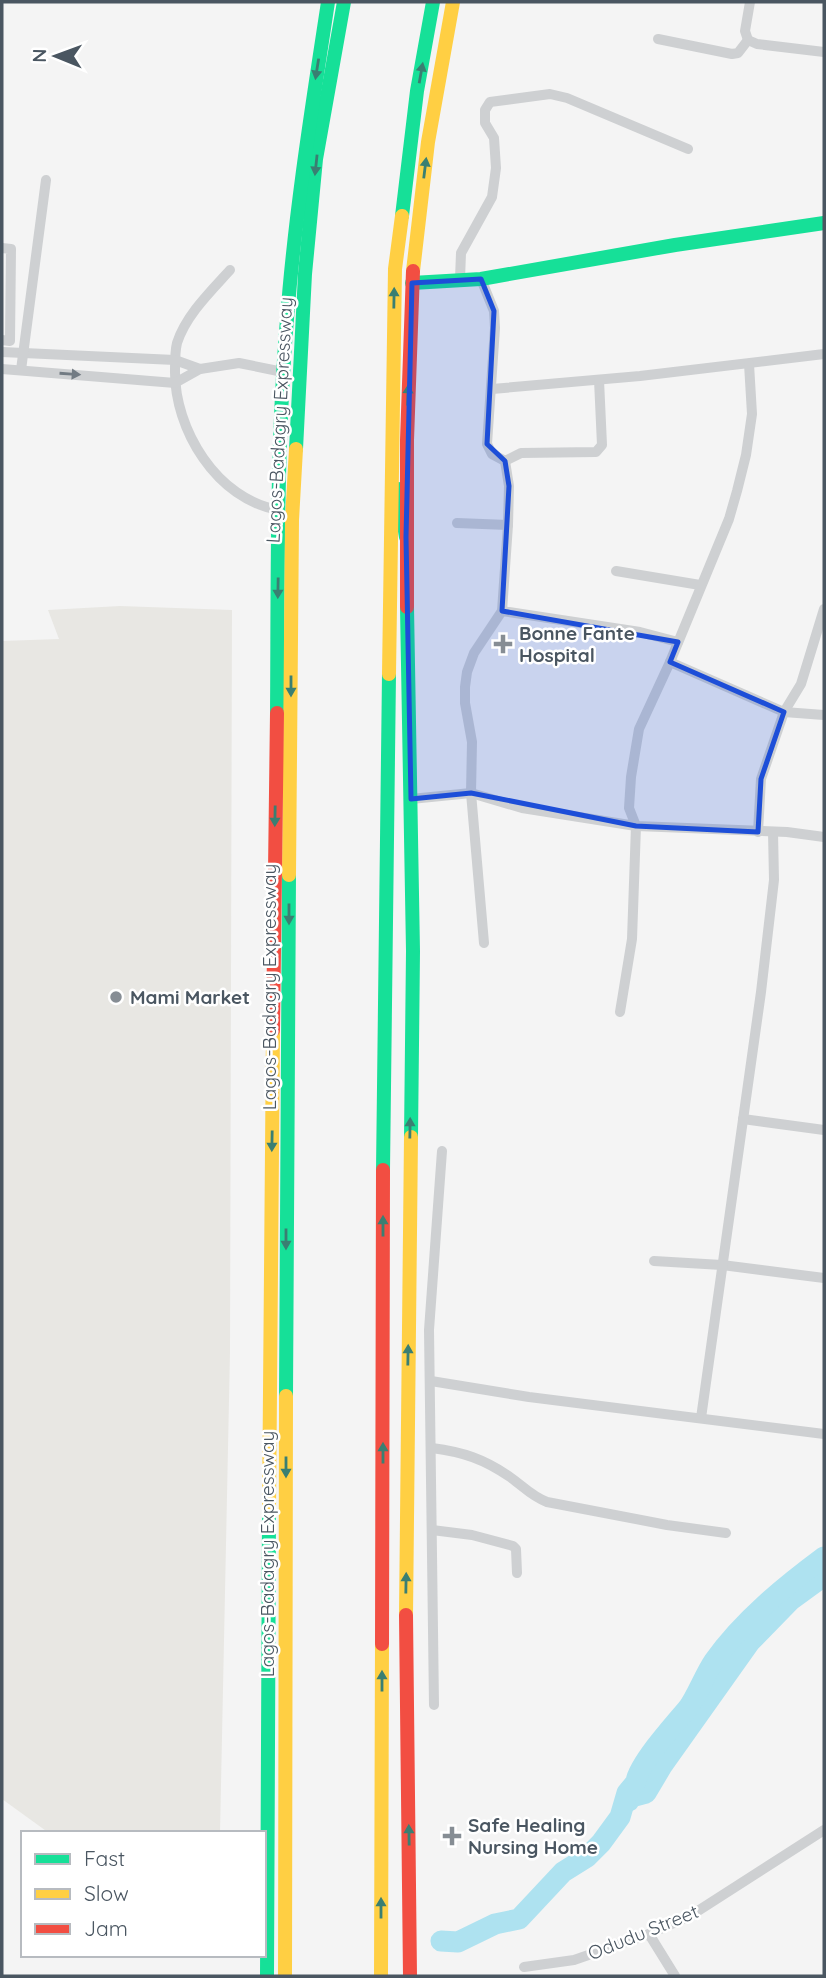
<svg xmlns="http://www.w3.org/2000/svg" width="826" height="1978" font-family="Quicksand,sans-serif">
<rect width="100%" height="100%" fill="#f4f4f4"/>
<path fill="#e8e7e3" d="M120,606l112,4 -2,742 -10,481h-171l-47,-34v-1158l57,-2 -11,-29z"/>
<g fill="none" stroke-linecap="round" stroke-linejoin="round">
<g stroke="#aee2f0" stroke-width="21">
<path d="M629,1801l2,-4 15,-4 16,-27 88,-124 41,-42 33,-24"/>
<path d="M441,1941l17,1 37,-18 24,-5 44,-47 24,-15 14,-14 19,-26 7,-24 9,-11c1,-16 39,-59 52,-74 8,-10 17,-34 26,-47 29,-41 71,-75 110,-104"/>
</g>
<g stroke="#ced0d2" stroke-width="10">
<path d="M750,2l-5,29 3,9 9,4 67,8"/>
<path d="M658,39l74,15 6,-1 10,-13"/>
<path d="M2,248l9,1 -1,92 -8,-1"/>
<path d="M230,270c-19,21 -44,45 -53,73 -2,8 -2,19 -2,27 -1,59 42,130 104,140"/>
<path d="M460,279l1,-26 31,-56 4,-29 -2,-30 -9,-15v-13l5,-8 60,-8 17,4 121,51"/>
<path d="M481,279l13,32 1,17 -8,116 5,10 13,7 4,25 -1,39 -6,86 -28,42 -7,19 -2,15v16l7,39 -1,51 13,150"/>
<path d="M2,352l173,8 25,9"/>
<path d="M2,369l173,14 25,-14 39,-6 44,9"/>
<path d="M21,370l25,-190"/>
<path d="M492,389l148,-13 184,-22"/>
<path d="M505,461l16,-8 75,-1 6,-7 -3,-65"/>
<path d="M457,523l51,2"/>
<path d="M616,571l84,14"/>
<path d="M502,611l138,21 38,10"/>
<path d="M670,662l114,50 40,3"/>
<path d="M411,799l60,-6 51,15 114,18 151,6 37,5"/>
<path d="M758,832l3,-53 23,-67 17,-28 23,-75"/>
<path d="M620,1012l12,-73 4,-113 -7,-18 2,-31 8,-48 31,-67 59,-143 8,-28 9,-36 6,-41 -3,-50"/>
<path d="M743,1119l81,11"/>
<path d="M654,1261l68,4 102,13"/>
<path d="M431,1381l98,16 295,37"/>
<path d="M701,1418l60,-426 13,-112 -1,-48"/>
<path d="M432,1448c31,4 52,11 78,29 13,9 21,19 37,25l120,23 59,8"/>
<path d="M432,1530l40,5 41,11 3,3 1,24"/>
<path d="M434,1705l-5,-375 13,-179"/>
<path d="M649,1934l26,42"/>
<path d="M524,1967l50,-7 75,-26 41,-18 134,-86"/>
</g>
<g stroke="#16e098" stroke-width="14">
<path d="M402,216l15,-125 16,-89"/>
<path d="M412,283l69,-4 194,-34 149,-22"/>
<path d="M296,449l9,-175 11,-115 28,-157"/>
<path d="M398,489l8,48"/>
<path d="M407,607l6,344 -2,186"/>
<path d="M277,713c1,-131 -1,-263 10,-394 8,-106 25,-212 41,-317"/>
<path d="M383,1170l6,-496"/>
<path d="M286,1396l3,-521"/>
<path d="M267,1976l2,-464"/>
</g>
<g stroke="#ffcf43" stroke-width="14">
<path d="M413,271l15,-129 25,-140"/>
<path d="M389,674l6,-405 7,-53"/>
<path d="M289,875l3,-355 4,-71"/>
<path d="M269,1512l4,-482"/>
<path d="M406,1615l5,-478"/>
<path d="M285,1976l1,-580"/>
<path d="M381,1976l1,-332"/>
</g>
<g stroke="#f24e42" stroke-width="14">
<path d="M407,607v-167l6,-169"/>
<path d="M273,1030l4,-317"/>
<path d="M406,1615l4,361"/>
<path d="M382,1644l1,-474"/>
</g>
</g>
<defs><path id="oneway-solid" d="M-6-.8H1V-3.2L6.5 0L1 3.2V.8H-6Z" transform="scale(1.75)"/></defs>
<g fill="#3a7f72">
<use href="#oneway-solid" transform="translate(317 69) rotate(99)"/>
<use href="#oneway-solid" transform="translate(421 73) rotate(-80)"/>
<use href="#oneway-solid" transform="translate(316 165) rotate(96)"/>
<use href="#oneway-solid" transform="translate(425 168) rotate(-83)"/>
<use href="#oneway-solid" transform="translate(394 298) rotate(-89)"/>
<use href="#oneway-solid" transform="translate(408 395) rotate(-88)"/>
<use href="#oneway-solid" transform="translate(278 588) rotate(91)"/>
<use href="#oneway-solid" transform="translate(291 686) rotate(90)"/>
<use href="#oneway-solid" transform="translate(275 816) rotate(91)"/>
<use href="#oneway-solid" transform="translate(289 914) rotate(90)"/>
<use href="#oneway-solid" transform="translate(410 1128) rotate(-89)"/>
<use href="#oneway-solid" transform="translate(272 1141) rotate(91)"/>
<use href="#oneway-solid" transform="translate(383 1226) rotate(-90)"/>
<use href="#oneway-solid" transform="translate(286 1239) rotate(90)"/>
<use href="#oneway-solid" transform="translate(408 1355) rotate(-89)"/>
<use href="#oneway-solid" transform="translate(383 1453) rotate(-90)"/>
<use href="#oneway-solid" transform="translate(286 1467) rotate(90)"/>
<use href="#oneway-solid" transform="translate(406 1583) rotate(-89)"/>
<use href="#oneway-solid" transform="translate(382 1681) rotate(-90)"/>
<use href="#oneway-solid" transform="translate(409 1835) rotate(-91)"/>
<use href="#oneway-solid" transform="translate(381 1908) rotate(-90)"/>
</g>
<use fill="#727b83" href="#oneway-solid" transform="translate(70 374) rotate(4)"/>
<path fill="#1d4ed8" fill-opacity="0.2" stroke="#1d4ed8" stroke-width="5" stroke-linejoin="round" d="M481,279l13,32 -7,133 18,17 4,25 -7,125 176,31 -8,20 114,50 -23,67 -3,53 -122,-6 -165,-33 -60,6 -5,-262 6,-254z"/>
<g fill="#868d94" stroke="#fff" stroke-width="2.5">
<path d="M499.5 633.5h7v7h7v7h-7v7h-7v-7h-7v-7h7z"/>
<circle cx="116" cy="997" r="7"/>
<path d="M448.5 1825.5h7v7h7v7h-7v7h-7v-7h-7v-7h7z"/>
</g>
<g text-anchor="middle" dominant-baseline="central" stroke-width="5" stroke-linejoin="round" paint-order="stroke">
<g font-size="19" fill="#4a5661" stroke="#fff">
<text transform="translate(279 420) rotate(-87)">Lagos-Badagry Expressway</text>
<text transform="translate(269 987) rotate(-90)">Lagos-Badagry Expressway</text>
<text transform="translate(267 1554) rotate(-90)">Lagos-Badagry Expressway</text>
<text transform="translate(643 1932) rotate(-22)">Odudu Street</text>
</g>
<g font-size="19" font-weight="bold" fill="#4a5661" stroke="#fff" text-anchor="start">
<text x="519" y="633">Bonne Fante<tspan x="519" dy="22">Hospital</tspan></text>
<text x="130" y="997">Mami Market</text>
<text x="468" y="1825">Safe Healing<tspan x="468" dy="22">Nursing Home</tspan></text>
</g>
</g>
<rect width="826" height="1978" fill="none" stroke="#4a5661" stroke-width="7"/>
<rect x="21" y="1831" width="245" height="126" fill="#ffffff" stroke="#b7bbc0" stroke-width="2"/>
<rect x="35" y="1854" width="35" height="10" fill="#16e098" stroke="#b7bbc0" stroke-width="2"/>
<text x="84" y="1866" font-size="21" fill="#4a5661">Fast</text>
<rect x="35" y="1889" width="35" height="10" fill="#ffcf43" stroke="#b7bbc0" stroke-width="2"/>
<text x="84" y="1901" font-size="21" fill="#4a5661">Slow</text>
<rect x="35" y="1924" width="35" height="10" fill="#f24e42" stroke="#b7bbc0" stroke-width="2"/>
<text x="84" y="1936" font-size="21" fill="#4a5661">Jam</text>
<g transform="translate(56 56) rotate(271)" stroke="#ffffff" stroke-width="5" paint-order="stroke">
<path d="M0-5L12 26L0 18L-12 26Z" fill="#4a5661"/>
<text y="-10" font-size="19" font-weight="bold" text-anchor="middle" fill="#4a5661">N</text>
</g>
</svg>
